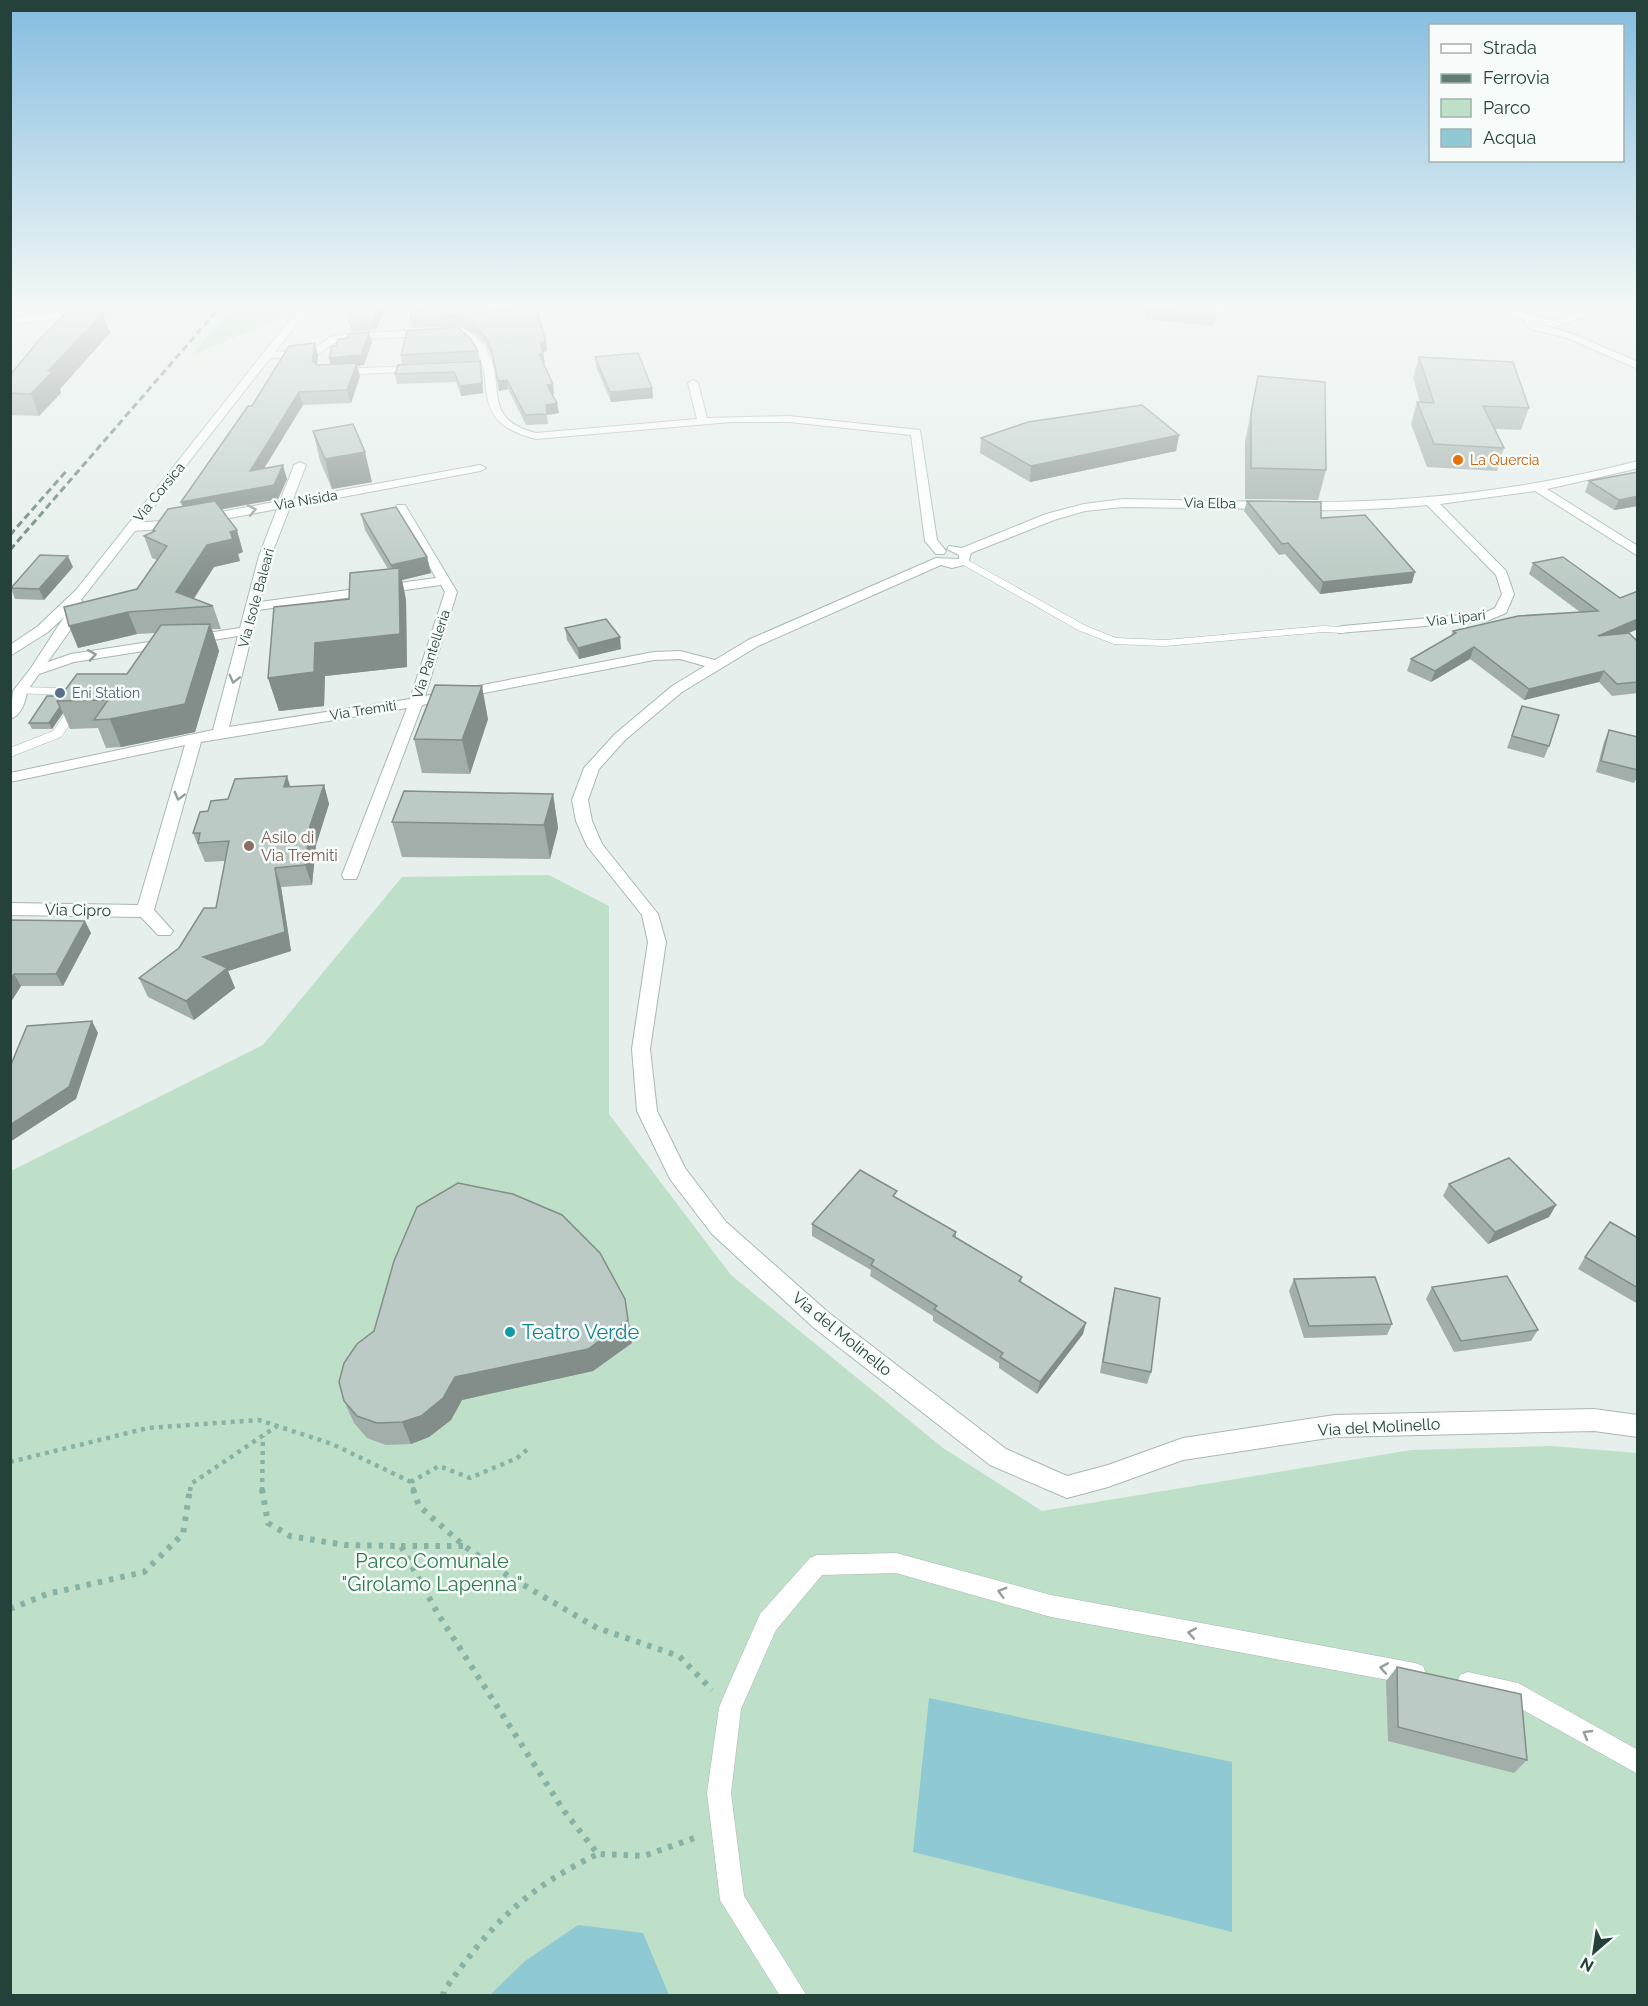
<svg xmlns="http://www.w3.org/2000/svg" width="1648" height="2006" font-family="Raleway,sans-serif">
<rect width="100%" height="100%" fill="#e6efeb"/>
<g fill="#bfe0c8">
<path d="M232,307h77l-117,48z"/>
<path d="M549,875l60,31v208l122,161 212,173 99,63 369,-61 141,-4 85,7v542l-1626,1v-825l252,-126 139,-168z"/>
</g>
<g fill="#8ec9d4">
<path d="M929,1698l303,64v170l-319,-80z"/>
<path d="M578,1925l65,8 26,62h-179l35,-34z"/>
</g>
<g fill="none" stroke-linecap="round" stroke-linejoin="round">
<g stroke="#a8b8b2" stroke-width="1">
<g id="service">
<path d="M964,558l122,68 30,12 49,2 158,-14 20,1 6,3 -6,3 -20,-1 -158,14 -51,-2 -36,-14 -118,-67 -1,-2z"/>
<path d="M20,687l43,1 25,11 -27,38 -51,20v-9l43,-17 22,-31 -13,-5 -46,-2v-4z"/>
<path d="M896,1553l155,42 364,68 8,3 3,8 -3,8 -8,3 -364,-68 -155,-44 -74,2 -46,55 -35,79 -10,84 13,103 63,100h-27l-60,-96 -13,-107 12,-85 3,-8 38,-86 50,-56 7,-3z"/>
<path d="M1468,1672l50,11 120,67v24l-131,-73 -47,-10 -3,-8 3,-8z"/>
</g>
</g>
<g stroke="#a8b8b2" stroke-width="2">
<g id="minor">
<path d="M49,314l3,1v4l-42,5v-6z"/>
<path d="M461,328c9,3 16,10 22,17 28,37 -7,72 53,88l161,-14 -9,-36 5,-3 5,3 9,35 82,-2 131,14 17,110 9,11 -2,3h-8l-11,-13 -14,-106 -122,-13h-58l-195,17c-81,-20 -25,-71 -77,-105l-111,6 -12,2 -21,14 -46,2 -5,-3 5,-3 43,-2 18,-13 18,-3z"/>
<path d="M420,366l5,3 -1,2 -90,4 -5,-3 5,-3z"/>
<path d="M1638,461v7l-7,2 -84,19 91,57v10l-103,-65 -95,13 66,67 8,23 -8,19 -19,8 -149,12 -2,-3 2,-3 5,-1 141,-13 11,-5 7,-14 -6,-19 -69,-70c-20,2 -124,10 -135,1l6,-4c115,1 228,-12 340,-41z"/>
<path d="M300,462l6,3 -13,34 187,-34 6,3 -6,3 -190,36 -19,49 -11,46 176,-24 -41,-70 2,-3h8l52,87 -32,104 229,-44 26,-1 35,9 33,-20 188,-82 23,1v-4l-12,-6 2,-3 13,2 84,-34 38,-10 39,-5 152,3v6l-4,1 -148,-2 -38,4 -31,9 -83,33 -3,11 -16,4 -11,-3 -183,81 -76,46 -57,48 -26,29 -11,31 4,21 10,23 56,70 8,28 -16,107 7,62 28,57 41,54 103,91 177,136 61,27 41,-11 75,-27 152,-23 259,-6 44,6v22l-44,-6 -259,6 -152,23 -75,27 -41,11 -77,-33 -177,-138 -101,-93 -42,-55 -33,-68 -5,-62 16,-107 -6,-27 -55,-69 -11,-25 -4,-21 12,-32 31,-34 57,-48 33,-20 -25,-7 -26,1 -232,45 -64,170 -2,4h-12l-2,-4 65,-167 -206,34 -47,168 19,21 -3,4h-12l-17,-18 -131,-2v-12l128,2 47,-160 -175,37v-9l203,-43 25,-94 -164,26 -38,13 -7,-4 2,-3 40,-14 169,-26 19,-72 18,-47 -100,19 -45,3 -6,-4 6,-4 45,-3 103,-19 14,-36zM441,585l4,7 -35,107 -181,28 29,-117z"/>
</g>
</g>
<g stroke="#a8b8b2" stroke-width="2">
<g id="tertiary">
<path d="M56,307h11l-9,8h6l7,-8h10l-11,13 -24,-1v-4z"/>
<path d="M1488,307h15l52,14 43,-14h14l-57,20 -20,-4 38,11 65,28v7l-71,-31 -36,-9 -7,-7 2,-2z"/>
</g>
</g>
<g stroke="#a4bbb3" stroke-width="2">
<path id="secondary" d="M300,307h10l-229,293 3,3 -13,26 -44,62c-1,10 -6,25 -17,28l3,-28 18,-23 33,-51 -16,15 -38,24v-11l28,-19 38,-36z"/>
</g>
<g stroke="#86b3a5" stroke-width="4.5" stroke-dasharray="4 5" stroke-linecap="butt">
<path d="M10,1462l138,-34 111,-8 73,24 79,38"/>
<path d="M190,1491l1,-7 86,-58"/>
<path d="M262,1491l1,-55"/>
<path d="M414,1491l-3,-9 28,-16 31,12 47,-20 11,-9"/>
</g>
<g stroke="#86b3a5" stroke-width="6" stroke-dasharray="4.5 7" stroke-linecap="butt">
<path d="M262,1489l6,34 22,13 55,9 56,1 37,68 126,197 34,43 46,2 56,-20"/>
<path d="M413,1489l6,17 45,40 46,31 87,51 82,28 33,34"/>
<path d="M401,1546h63"/>
<path d="M10,1609l37,-15 97,-22 39,-38 7,-45"/>
<path d="M443,1996l1,-5c45,-65 82,-103 154,-137"/>
</g>
<use href="#service" fill="#fff" fill-rule="evenodd"/>
<use href="#minor" fill="#fff" fill-rule="evenodd"/>
<use href="#tertiary" fill="#fff" fill-rule="evenodd"/>
<use href="#secondary" fill="#fff" fill-rule="evenodd"/>
<g stroke="#5f7d75" stroke-width="3" stroke-dasharray="7 4" stroke-linecap="butt">
<path d="M10,535l58,-66"/>
<path d="M10,550l210,-243"/>
</g>
</g>
<g fill="#a1aea9">
<path d="M384,307l-8,23 -25,2 -2,-10z"/>
<path d="M536,307l11,44 -4,1 2,11h-2l11,31h-2l7,19 -12,2 1,9 -22,1 -18,-36 -9,2 -6,-33 -8,-14 -11,-11 -13,-7 -49,2 -2,-9z"/>
<path d="M1146,307h73l-6,19 -68,-7z"/>
<path d="M103,313l7,20 -50,56 1,4 -22,23 -29,-1v-40z"/>
<path d="M369,332l3,10 -8,23 -7,1 3,10 -9,27 -48,2 -39,63 23,11 -9,20 -56,10 21,43 -5,2 2,7 -26,6 -20,32 19,7 8,23h-9l7,22 -24,81 -74,15 -15,1 -8,-20 -28,1 -7,-16 -11,16h-20l-3,-6 32,-27 66,-22 28,-41 -18,1 -59,14 59,-59 20,-29 -5,-2 -8,-22 10,-5 -1,-1 29,-24 -1,-4 71,-96 66,-50 -1,8 1,1 12,-1 -1,-6 7,-12 11,-8z"/>
<path d="M478,351l1,9 -77,4 -1,-9z"/>
<path d="M595,357l57,31 1,10 -42,4 -15,-35z"/>
<path d="M1419,357l110,51 -8,22 -26,-1 9,19 -7,23 -70,-4 -16,-43 6,-22h3l-7,-24z"/>
<path d="M482,370l1,23 -22,3 -5,-14 -59,2 -2,-10z"/>
<path d="M1258,376l68,94 -8,30 -73,-1v-57z"/>
<path d="M313,431l59,51 -40,7 -12,-28z"/>
<path d="M1179,435l-3,16 -146,31 -50,-29 1,-15z"/>
<path d="M1638,472v34l-24,4 -29,-18 4,-11z"/>
<path d="M1247,501l74,17 91,65 -92,11 -35,-40 -6,1 -35,-44z"/>
<path d="M361,514l66,43 4,16 -29,7 4,20 1,67 -82,9 -1,30 -45,5 -11,-33 81,-79 39,-30 -23,-39z"/>
<path d="M1533,563l87,35 18,-7v38l-12,5 12,8v51l-26,3 -13,-14 -75,18 -54,-41 -39,23 -24,-11 4,-12 40,-23 2,-5 127,-19 -51,-38z"/>
<path d="M73,567l-29,33 -29,-1 -4,-11z"/>
<path d="M565,628l56,21 -42,10 -12,-19z"/>
<path d="M1522,706l27,40 -5,12 -37,-10z"/>
<path d="M488,719l-18,55 -48,-1 -8,-34z"/>
<path d="M1609,730l29,7v39l-4,7 -38,-11 8,-30z"/>
<path d="M324,785l5,19 -13,41 -4,40 -31,2 10,64 -63,20 7,17 -41,32 -46,-23 -9,-19 40,-30 37,-40 9,-47 -20,1 -12,-29 15,-22 20,-12 63,-12z"/>
<path d="M553,794l5,34 -8,31 -148,-2 -10,-35z"/>
<path d="M10,920l81,13 -28,53h-42l-11,16z"/>
<path d="M1449,1184l107,21 -7,12 -61,27 -45,-48z"/>
<path d="M897,1198l59,34v5l66,40 -1,5 62,52 -46,60 -38,-26v-5l-66,-42v-5l-63,-40 1,-6 -59,-34v-12z"/>
<path d="M1638,1238v66l-60,-35 7,-12z"/>
<path d="M1294,1279l98,45 -5,11 -83,3 -15,-47z"/>
<path d="M1432,1287l106,43 -7,11 -77,11 -28,-53z"/>
<path d="M1115,1288l36,84 -4,12 -47,-11 12,-73z"/>
<path d="M629,1322l3,21 -39,28 -131,29 -11,20 -22,17 -18,7 -25,1 -19,-7 -13,-15 -10,-22z"/>
<path d="M1397,1667l130,93 -13,13 -126,-32 -2,-60z"/>
</g>
<g fill="#838d89">
<path d="M378,307h6l-8,23 -2,-9z"/>
<path d="M1218,307h1l-6,19 2,-9z"/>
<path d="M103,313l7,20 -50,56 1,4 -22,23 -8,-22 17,-23z"/>
<path d="M369,332l3,10 -8,23 -7,1 3,10 -9,27 -4,-13 -16,-22 -2,-10z"/>
<path d="M540,342h6l1,9 -6,1z"/>
<path d="M315,343l3,13 -3,18 -3,-13z"/>
<path d="M543,353l2,10h-5l-1,-9z"/>
<path d="M480,361l3,32 -22,3 -1,-10z"/>
<path d="M507,380l1,9 -9,2 -1,-10z"/>
<path d="M553,384l1,10 -6,1 -1,-10z"/>
<path d="M652,388l1,10 -42,4 -1,-10z"/>
<path d="M299,392l4,13 -49,80 -4,-14z"/>
<path d="M557,403l2,10 -12,2 -1,-10z"/>
<path d="M1179,435l-3,16 -146,31 1,-16z"/>
<path d="M365,452l7,30 -40,7 -7,-30z"/>
<path d="M283,465l4,14 -9,20 -92,17 -5,-14z"/>
<path d="M1638,496v10l-24,4 5,-10z"/>
<path d="M237,530l6,22 -5,2 2,7 -26,6 -27,41 -11,-16 31,-47 23,-13z"/>
<path d="M68,556l5,11 -29,33 -5,-11z"/>
<path d="M427,557l4,16 -29,7 4,20 1,67 -82,9 -1,30 -45,5 -11,-33 47,-35 80,-62 -4,-16z"/>
<path d="M1415,572l-3,11 -92,11 3,-12z"/>
<path d="M128,612l9,22 -59,14 -9,-22z"/>
<path d="M1638,619v10l-45,19 5,-12z"/>
<path d="M210,624l9,27 -24,81 -74,15 -11,-28z"/>
<path d="M620,637l1,12 -42,10 -1,-11z"/>
<path d="M1474,647l-4,12 -39,23 4,-11z"/>
<path d="M1604,671l-5,11 -75,18 5,-11z"/>
<path d="M482,686l6,33 -18,55 -8,-34z"/>
<path d="M60,707l3,6 -11,16 -3,-6z"/>
<path d="M287,776l6,19 -9,-8z"/>
<path d="M324,785l5,19 -13,41 -4,40 -7,-20 5,-39z"/>
<path d="M553,794l5,34 -8,31 -6,-34z"/>
<path d="M275,868l6,19 10,64 -63,20 7,17 -41,32 -8,-19 17,-44z"/>
<path d="M85,921l6,12 -28,53 -7,-12z"/>
<path d="M14,974l7,12 -10,16 -1,-22z"/>
<path d="M92,1021l6,12 -22,66 -66,43v-17z"/>
<path d="M1556,1205l-7,12 -61,27 7,-12z"/>
<path d="M625,1299l7,44 -39,28 -131,29 -11,20 -22,17 -18,7 -9,-22 53,-45z"/>
<path d="M1086,1323l-3,11 -46,60 3,-12z"/>
</g>
<g fill="#bbcac4" stroke="#838d89" stroke-width="1.5">
<path d="M350,307h28l-4,14 -25,1z"/>
<path d="M444,307h6l2,8 84,-8 10,35h-6l3,11 -4,1 14,30 -6,1 10,18 -11,2 1,9 -22,1 -18,-35 -9,1 -7,-33 -8,-14 -10,-10 -14,-8 -49,3 2,-9z"/>
<path d="M1147,307h71l-3,10 -68,-8z"/>
<path d="M66,313h37l-55,58h5l-22,23 -21,-1v-18l30,-36z"/>
<path d="M457,327l14,12 7,12 -77,4 6,-24z"/>
<path d="M369,332l-8,23 -32,3 3,-12h4l2,-7 9,-1 1,-4z"/>
<path d="M315,343l-3,18 6,4 39,-2 -10,27 -48,2 -49,79 33,-6 -9,20 -93,17 67,-96h4l37,-60z"/>
<path d="M638,353l14,35 -42,4 -15,-35z"/>
<path d="M1419,357l94,5 16,46 -46,-2 21,42 -70,-4 -17,-42 17,1z"/>
<path d="M480,361l2,22 -22,3 -6,-14 -59,2 3,-9z"/>
<path d="M1258,376l67,6 1,88 -75,-2v-55z"/>
<path d="M1142,405l37,30 -148,31 -50,-28 47,-16z"/>
<path d="M353,424l12,28 -40,7 -12,-28z"/>
<path d="M1638,472v24l-19,4 -30,-19z"/>
<path d="M215,501l22,29 -7,2 3,7 -26,6 -31,47 37,14 -85,6 -59,14 -5,-19 73,-18 30,-43 -23,-10 11,-5 -2,-1 15,-21z"/>
<path d="M1247,501l74,1v16l44,-3 50,57 -92,10 -35,-39 -6,1z"/>
<path d="M396,507l31,50 -36,8 -30,-51z"/>
<path d="M40,555l28,1 -29,33 -28,-1z"/>
<path d="M1563,557l57,41 18,-7v28l-40,17 31,-3 9,9v40l-21,2 -13,-13 -75,18 -55,-42 -39,24 -24,-12 45,-26 -3,-2 65,-15 80,-5 -65,-48z"/>
<path d="M399,568l1,66 -85,9 -1,29 -46,6 6,-71 75,-8 1,-26z"/>
<path d="M606,619l14,18 -42,11 -13,-20z"/>
<path d="M210,624l-25,80 -75,15 -16,1 14,-20 -51,1 20,-27h50l34,-49z"/>
<path d="M435,685l47,1 -20,54 -48,-1z"/>
<path d="M47,696h14l-4,5 3,6 -11,16h-20z"/>
<path d="M1522,706l37,9 -10,31 -37,-10z"/>
<path d="M1609,730l29,7v33l-37,-9z"/>
<path d="M287,776l-3,11 40,-2 -14,41 -5,39 -30,3 10,64 -82,25 24,11 -41,33 -47,-23 40,-30 25,-40h12l13,-67 -31,2 2,-10h-7l7,-21 8,-1 3,-10 17,-2 7,-20z"/>
<path d="M404,791l149,3 -9,31 -152,-3z"/>
<path d="M10,920l75,1 -29,53h-42l-4,6z"/>
<path d="M92,1021l-23,66 -59,38v-58l17,-41z"/>
<path d="M1509,1158l47,47 -61,27 -46,-48z"/>
<path d="M860,1170l37,21 -4,5 63,36 -3,4 69,41 -3,4 67,42 -46,59 -40,-25 3,-4 -69,-44 3,-3 -66,-41 3,-5 -62,-36z"/>
<path d="M458,1183l55,11 49,21 38,38 25,46 3,21 -40,29 -133,28 -12,21 -22,18 -19,6 -25,1 -20,-7 -13,-15 -5,-19 5,-19 13,-19 17,-13 20,-70 23,-54z"/>
<path d="M1610,1222l28,16v50l-53,-31z"/>
<path d="M1507,1276l31,54 -77,11 -29,-54z"/>
<path d="M1375,1277l17,47 -83,2 -15,-47z"/>
<path d="M1115,1288l45,10 -9,74 -48,-10z"/>
<path d="M1397,1667l124,27 6,66 -129,-33z"/>
</g>
<defs><path id="oneway-chevron" d="M-2-3.5L2.5 0L-2 3.5" fill="none" stroke-width="1.6" stroke-linecap="round" stroke-linejoin="round" transform="scale(1.5)"/></defs>
<g stroke="#92a09c">
<use href="#oneway-chevron" transform="translate(252 510) rotate(-11)"/>
<use href="#oneway-chevron" transform="translate(92 655) rotate(-9)"/>
<use href="#oneway-chevron" transform="translate(234 679) rotate(104)"/>
<use href="#oneway-chevron" transform="translate(179 796) rotate(105)"/>
<use href="#oneway-chevron" transform="translate(1002 1592) rotate(-164)"/>
<use href="#oneway-chevron" transform="translate(1192 1633) rotate(-170)"/>
<use href="#oneway-chevron" transform="translate(1384 1668) rotate(-170)"/>
<use href="#oneway-chevron" transform="translate(1587 1734) rotate(-150)"/>
</g>
<linearGradient id="sky" x2="0" y2="1"><stop stop-color="#84bce0"/><stop offset="0.52" stop-color="#f4f8f6"/><stop offset="1" stop-color="#f4f8f6" stop-opacity="0"/></linearGradient>
<rect width="1648" height="588" fill="url(#sky)"/>
<circle fill="#e8710a" stroke="#f7fbf9" stroke-width="2" cx="1458" cy="460" r="6"/>
<circle fill="#5c6f8a" stroke="#f7fbf9" stroke-width="2" cx="60" cy="693" r="6"/>
<circle fill="#8d6e63" stroke="#f7fbf9" stroke-width="2" cx="249" cy="846" r="6"/>
<circle fill="#0f9aa8" stroke="#f7fbf9" stroke-width="2" cx="510" cy="1332" r="6"/>
<g text-anchor="middle" dominant-baseline="central" stroke-width="5" stroke-linejoin="round" paint-order="stroke">
<g font-size="14" fill="#c56008" stroke="#f7fbf9" text-anchor="start">
<text x="1470" y="460">La Quercia</text>
</g>
<g font-size="14" fill="#24423a" stroke="#f7fbf9">
<text transform="translate(159 492) rotate(-51)">Via Corsica</text>
<text transform="translate(306 500) rotate(-10)">Via Nisida</text>
<text transform="translate(1210 503) rotate(1)">Via Elba</text>
<text transform="translate(256 598) rotate(-75)">Via Isole Baleari</text>
<text transform="translate(1456 618) rotate(-7)">Via Lipari</text>
<text transform="translate(431 654) rotate(-72)">Via Pantelleria</text>
<text transform="translate(363 710) rotate(-9)">Via Tremiti</text>
</g>
<g font-size="14" fill="#4e5e75" stroke="#f7fbf9" text-anchor="start">
<text x="72" y="693">Eni Station</text>
</g>
<g font-size="16" fill="#785e54" stroke="#f7fbf9" text-anchor="start">
<text x="261" y="837">Asilo di<tspan x="261" dy="18">Via Tremiti</tspan></text>
</g>
<g font-size="16" fill="#24423a" stroke="#f7fbf9">
<text transform="translate(78 910) rotate(1)">Via Cipro</text>
<text transform="translate(842 1334) rotate(39)">Via del Molinello</text>
<text transform="translate(1379 1427) rotate(-3)">Via del Molinello</text>
</g>
<g font-size="20" fill="#0d838f" stroke="#f7fbf9" text-anchor="start">
<text x="522" y="1332">Teatro Verde</text>
</g>
<g font-size="20" fill="#2d7a4b" stroke="#f7fbf9">
<text x="432" y="1561">Parco Comunale<tspan x="432" dy="23">"Girolamo Lapenna"</tspan></text>
</g>
</g>
<rect width="1648" height="2006" fill="none" stroke="#24423a" stroke-width="24"/>
<rect x="1429" y="24" width="195" height="138" fill="#f7fbf9" stroke="#a3b1ad" stroke-width="1.5"/>
<rect x="1441" y="44" width="30" height="9" fill="#ffffff" stroke="#a3b1ad" stroke-width="1.5"/>
<text x="1483" y="54" font-size="18" fill="#24423a">Strada</text>
<rect x="1441" y="74" width="30" height="9" fill="#5f7d75" stroke="#a3b1ad" stroke-width="1.5"/>
<text x="1483" y="84" font-size="18" fill="#24423a">Ferrovia</text>
<rect x="1441" y="99" width="30" height="18" fill="#bfe0c8" stroke="#a3b1ad" stroke-width="1.5"/>
<text x="1483" y="114" font-size="18" fill="#24423a">Parco</text>
<rect x="1441" y="129" width="30" height="18" fill="#8ec9d4" stroke="#a3b1ad" stroke-width="1.5"/>
<text x="1483" y="144" font-size="18" fill="#24423a">Acqua</text>
<g transform="translate(1594 1952) rotate(209)" stroke="#f7fbf9" stroke-width="4.5" paint-order="stroke">
<path d="M0-4.5L10 22L0 15L-10 22Z" fill="#24423a"/>
<text y="-9" font-size="16" font-weight="bold" text-anchor="middle" fill="#24423a">N</text>
</g>
</svg>
